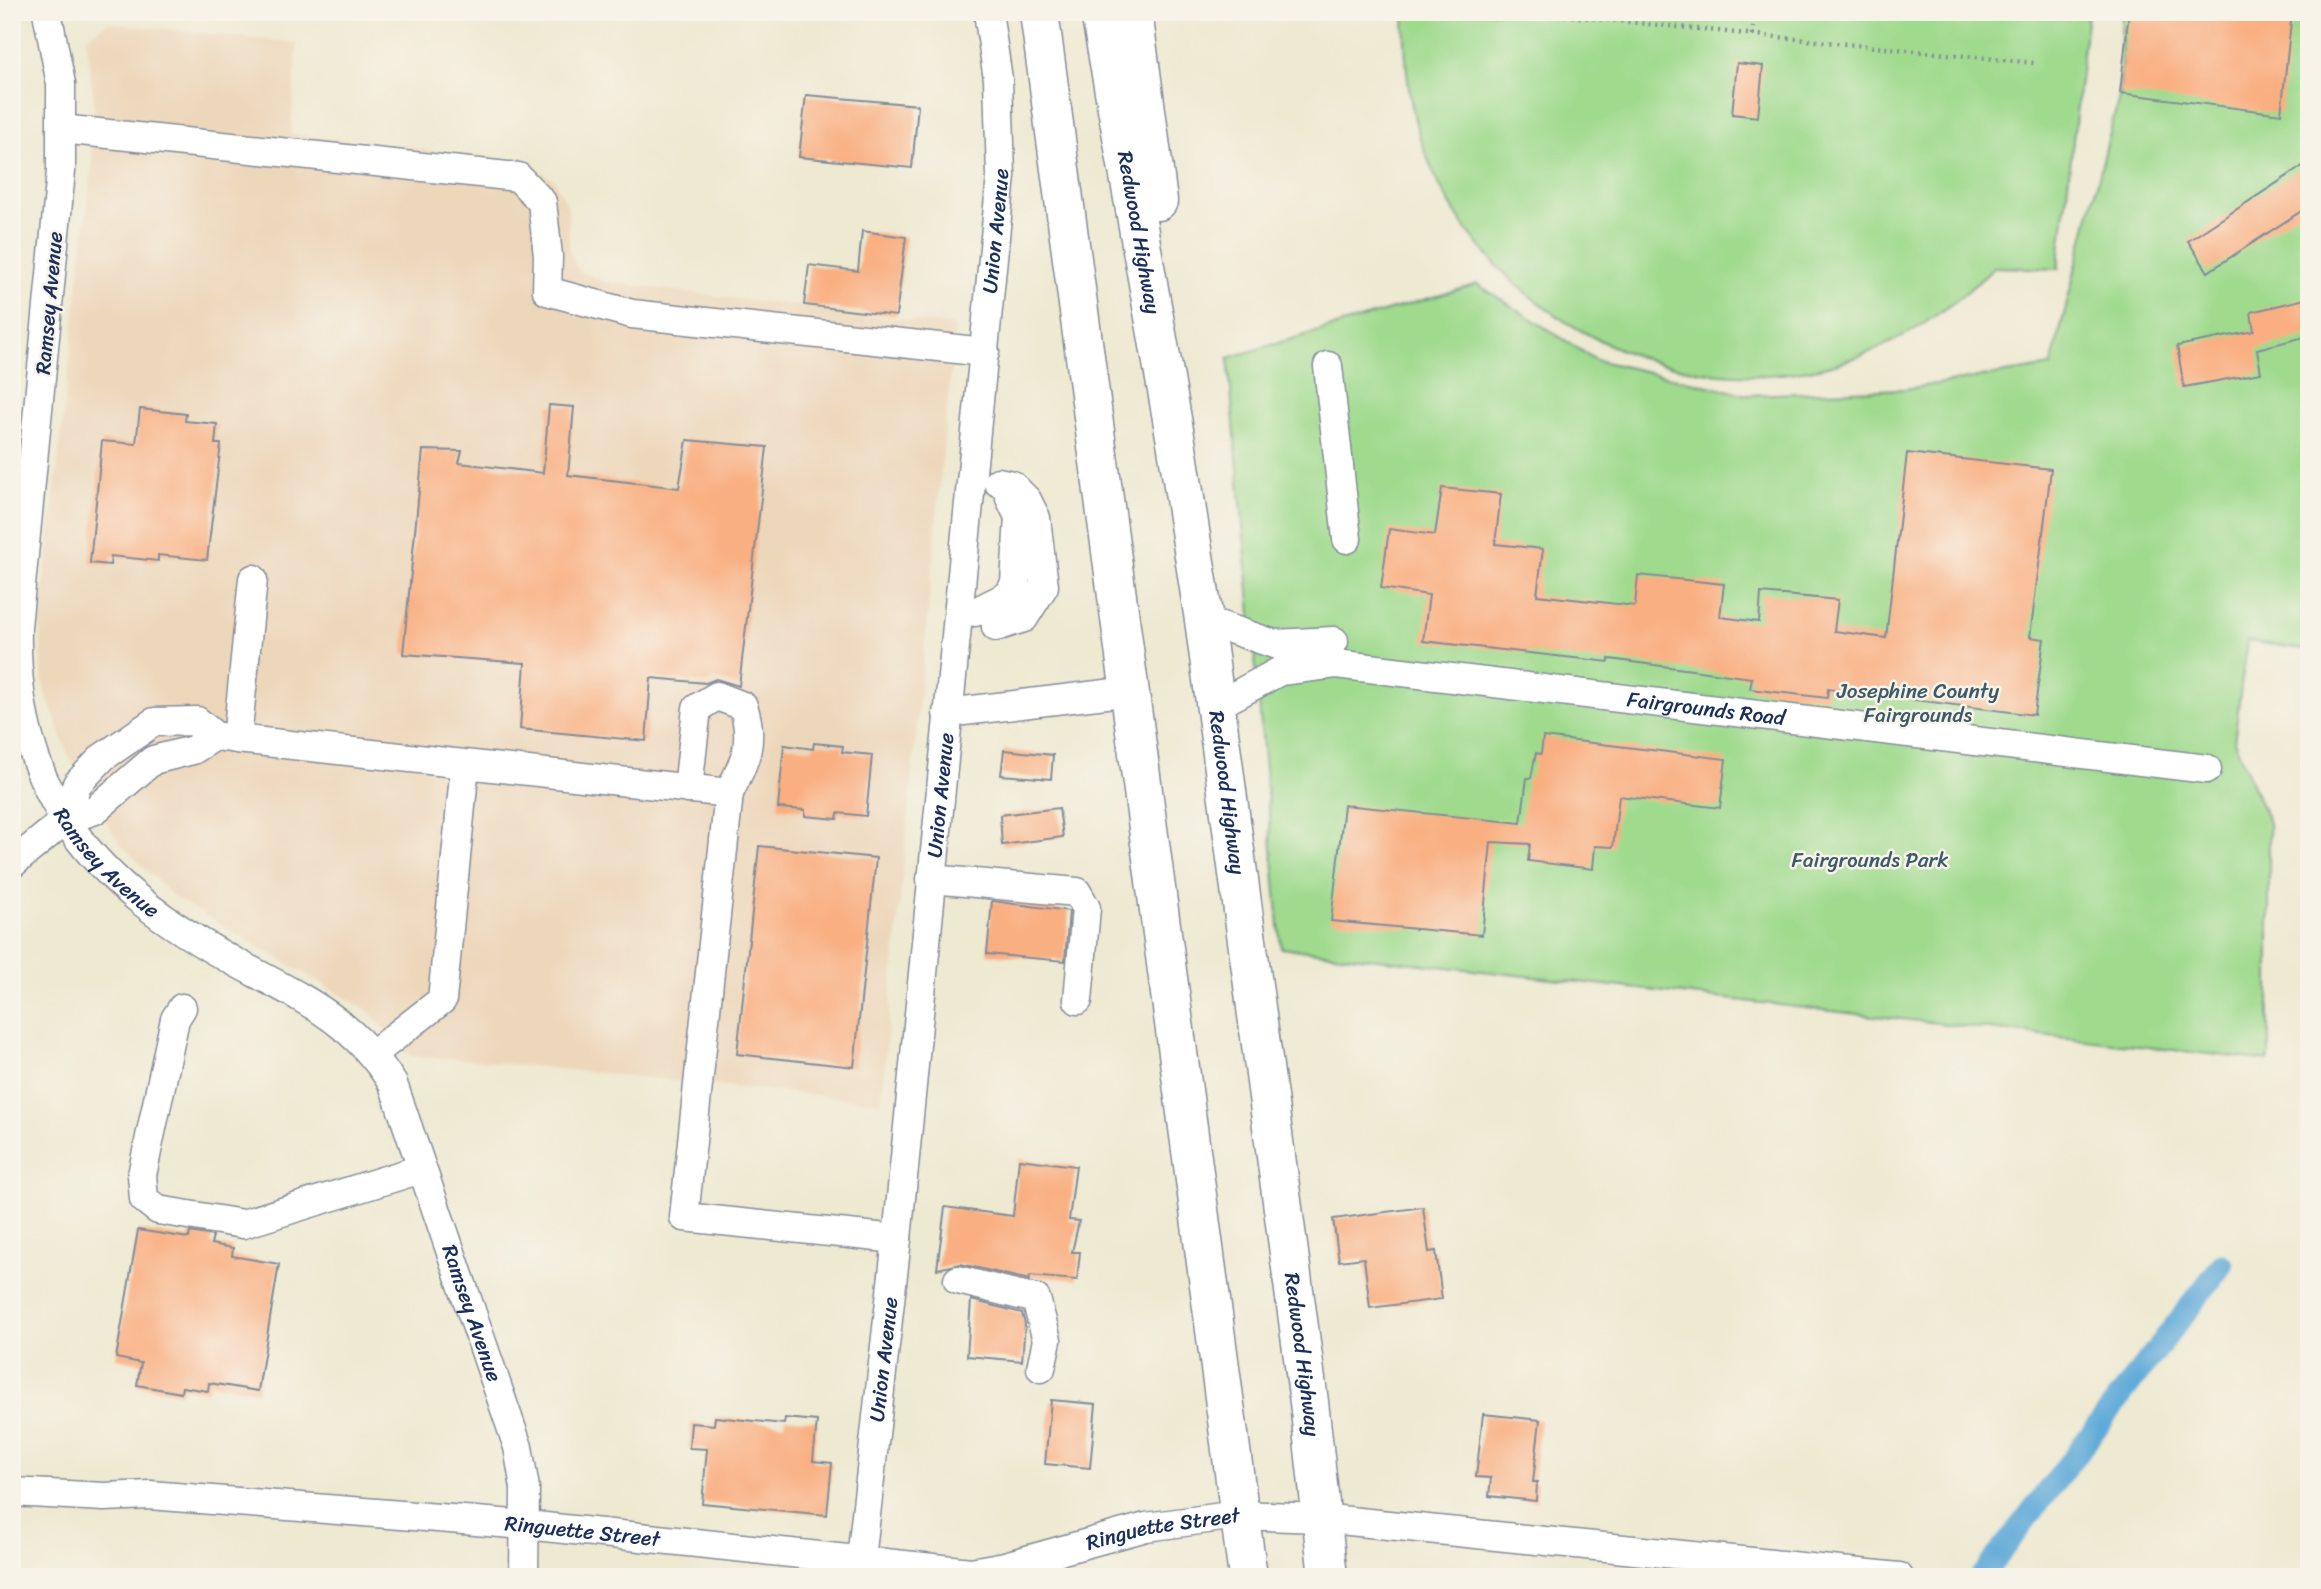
<svg xmlns="http://www.w3.org/2000/svg" width="2321" height="1589" font-family="Sriracha,sans-serif">
<rect width="100%" height="100%" fill="#f7f3e8"/>
<filter id="ink" filterUnits="userSpaceOnUse"><feTurbulence type="fractalNoise" baseFrequency=".0143" numOctaves="2"/><feDisplacementMap in="SourceGraphic" scale="14" xChannelSelector="R" yChannelSelector="G"/><feConvolveMatrix kernelMatrix="1 2 1 2 8 2 1 2 1" color-interpolation-filters="sRGB"/></filter>
<filter id="wash" filterUnits="userSpaceOnUse"><feTurbulence type="fractalNoise" baseFrequency=".00686" numOctaves="4" result="noise"/><feDisplacementMap in="SourceGraphic" scale="28" xChannelSelector="R" yChannelSelector="G"/><feGaussianBlur stdDeviation="1.57" result="paint"/><feColorMatrix in="noise" values="0 0 0 0 0 0 0 0 0 0 0 0 0 0 0 0 0 1.4 0 .05"/><feComposite in="paint" operator="in"/></filter>
<g filter="url(#wash)">
<rect width="100%" height="100%" fill="#eee9d1"/>
<path fill="#edd7bb" d="M107,23l190,20 -6,91 234,28 29,18 14,26 1,43 9,21 27,12 350,44 -74,776 -408,-42 -62,-4 -44,-46 -193,-113 -54,-53 -51,-87 -26,-71 -3,-66 52,-456 2,-60 -8,-66z"/>
<g fill="#9fda8d" stroke="#5d8476" stroke-width="2">
<path d="M1404,12h684l-30,257 -63,-2c-42,39 -86,72 -141,91 -177,61 -377,-45 -434,-220 -13,-41 -15,-83 -16,-126z"/>
<path d="M2122,12h187v638l-62,-9 -13,100 35,82v238l-988,-113 -53,-590 249,-74 119,76 152,35 157,-6 146,-23 69,-273z"/>
</g>
<g fill="none" stroke-linecap="round" stroke-linejoin="round">
<path stroke="#61aad9" stroke-width="23" d="M1981,1577l241,-312"/>
</g>
<g id="blocks">
<g fill="#f9af81">
<path d="M2129,12h163l-11,102 -161,-21z"/>
<path d="M1737,63l26,3 -5,51 -26,-3z"/>
<path d="M806,95l112,10 -6,63 -113,-11z"/>
<path d="M2309,162v44l-101,66 -20,-31z"/>
<path d="M862,231l44,6 -10,79 -92,-11 5,-40 49,6z"/>
<path d="M2309,298v38l-52,13 4,24 -77,14 -7,-41 77,-15 -3,-19z"/>
<path d="M549,405l25,2 -6,68 111,13 8,-48 80,7 -28,239 -23,-7 -10,4 -55,-5 -5,63 -126,-12 5,-66 -122,-9 20,-204 39,1 -3,12 84,10z"/>
<path d="M140,409l46,5 -1,7 32,3 -2,20h6l-14,116 -49,-5v6l-47,-5 -1,9 -20,-2 12,-122 34,3z"/>
<path d="M1907,453l144,16 -21,168 14,2 -10,76 -206,-26 -1,9 -77,-9 2,-11 -143,-19v3l-186,-21 6,-46 -48,-7 8,-59 46,6 7,-47 59,6 -6,50 48,5 -6,46 98,11 3,-31 86,9 -4,33 39,5 2,-29 77,7 -4,31 52,7z"/>
<path d="M1543,737l183,22 -6,49 -101,-12 -6,51 -18,-1 -2,23 -65,-8 2,-17 -39,-2 -9,93 -151,-14 13,-116 177,18 6,-45h4l5,-25 5,1z"/>
<path d="M814,743l29,3 -1,6 30,3 -6,61 -28,-3 -1,6 -32,-3v-6l-27,-2 6,-63 29,4z"/>
<path d="M1004,750l49,5 -2,24 -50,-4z"/>
<path d="M1059,808l4,29 -61,8 -2,-30z"/>
<path d="M759,846l117,12 -22,209 -117,-13z"/>
<path d="M992,901l77,10 -4,50 -78,-7z"/>
<path d="M1019,1159l57,7 -7,54 10,1 -7,31h8l-3,28 -47,-4 -1,4 -68,-16 -24,5 8,-62 68,9z"/>
<path d="M1423,1207l6,45 7,-1 6,48 -72,9 -6,-50 -25,3 -6,-42z"/>
<path d="M138,1230l51,8 1,-6 23,4 -2,8 22,4 -1,8 47,8 -21,127 -49,-8 -1,8 -26,-4 -1,6 -44,-8 4,-22 -25,-5z"/>
<path d="M971,1300l51,13 3,11 -3,37 -55,-5z"/>
<path d="M1051,1400l45,4 -6,64 -45,-4z"/>
<path d="M1483,1414l57,6 -7,62h4l-1,19 -47,-5 2,-18 -15,-1z"/>
<path d="M715,1417l69,7 1,-6 32,3 -4,40 19,2 -5,52 -125,-12 5,-54 -18,-1 2,-25 23,2z"/>
</g>
</g>
</g>
<g filter="url(#ink)">
<use href="#blocks" fill-opacity="0" stroke="#848c98" stroke-width="2"/>
<g fill="none" stroke-linecap="round" stroke-linejoin="round">
<g stroke="#848c98" stroke-width="31">
<g id="minor">
<path id="s1" d="M47,12l14,72v87l-44,456c-4,169 77,258 218,335 66,36 117,56 158,122l125,363 7,41 -1,89"/>
<path d="M61,129l457,48 24,25 6,54 -1,35 85,23 353,38"/>
<path d="M1328,366l19,173"/>
<path d="M975,612l34,-17 6,-12 4,-66 -9,-19"/>
<path d="M1204,620l70,24 60,-3"/>
<path d="M996,627l28,-9 20,-32 -8,-68 -9,-18 -15,-15 -14,-3"/>
<path id="s2" d="M1216,706l64,-35 56,-7 871,105"/>
<path d="M947,713l184,-22"/>
<path d="M237,739l16,-160"/>
<path d="M688,789l9,-81 20,-12 26,10c12,35 2,56 -14,87"/>
<path d="M65,820l12,-36 26,-27 51,-35 43,-1 18,15 22,3 492,54 -45,424 213,22"/>
<path d="M12,864l53,-44 30,-10 58,-50 40,-10 22,-14"/>
<path d="M931,879l146,13 9,16 -8,92"/>
<path d="M182,1008l-7,11 -33,156 2,24 14,11 85,14 178,-55"/>
<path d="M374,1053l68,-53 23,-235"/>
<path d="M958,1280l78,19 11,41 -6,28"/>
<path id="s3" d="M12,1492l92,5 46,-2 376,30 445,47 34,-6 141,-39 92,-12 82,3 579,59"/>
<path id="s4" d="M859,1577l38,-338 104,-1063 -3,-97 -10,-67"/>
</g>
</g>
<g stroke="#848c98" stroke-width="41">
<g id="highway">
<path d="M1039,12l209,1565"/>
<path id="s5" d="M1100,12l77,435 27,173 105,782 19,175"/>
<path d="M1133,12l25,189"/>
</g>
</g>
<g stroke="#848c98" stroke-width="4.5" stroke-dasharray="2 5" stroke-linecap="butt">
<path d="M1530,12l504,51"/>
<path d="M1752,35l3,-23"/>
</g>
<use href="#minor" stroke="#fff" stroke-width="28"/>
<use href="#highway" stroke="#fff" stroke-width="38"/>
</g>
</g>
<g text-anchor="middle" dominant-baseline="central" stroke-width="5" stroke-linejoin="round" paint-order="stroke">
<g font-size="21" fill="#1b2f5e" stroke="#f7f3e8">
<text stroke="none"><textPath href="#s4" startOffset="1353">Union Avenue</textPath></text>
<text stroke="none"><textPath href="#s5" startOffset="224">Redwood Highway</textPath></text>
<text transform="translate(49 303) rotate(-85)">Ramsey Avenue</text>
<text stroke="none"><textPath href="#s2" startOffset="502">Fairgrounds Road</textPath></text>
<text stroke="none"><textPath href="#s5" startOffset="791">Redwood Highway</textPath></text>
<text stroke="none"><textPath href="#s4" startOffset="786">Union Avenue</textPath></text>
<text stroke="none"><textPath href="#s1" startOffset="880">Ramsey Avenue</textPath></text>
<text stroke="none"><textPath href="#s1" startOffset="1489">Ramsey Avenue</textPath></text>
<text stroke="none"><textPath href="#s5" startOffset="1358">Redwood Highway</textPath></text>
<text stroke="none"><textPath href="#s4" startOffset="219">Union Avenue</textPath></text>
<text stroke="none"><textPath href="#s3" startOffset="1160">Ringuette Street</textPath></text>
<text stroke="none"><textPath href="#s3" startOffset="572">Ringuette Street</textPath></text>
</g>
<g font-size="21" fill="#3c5a6a" stroke="#f7f3e8">
<text x="1918" y="691">Josephine County<tspan x="1918" dy="24">Fairgrounds</tspan></text>
<text x="1870" y="860">Fairgrounds Park</text>
</g>
</g>
<rect width="2321" height="1589" fill="none" stroke="#f7f3e8" stroke-width="42"/>
</svg>
